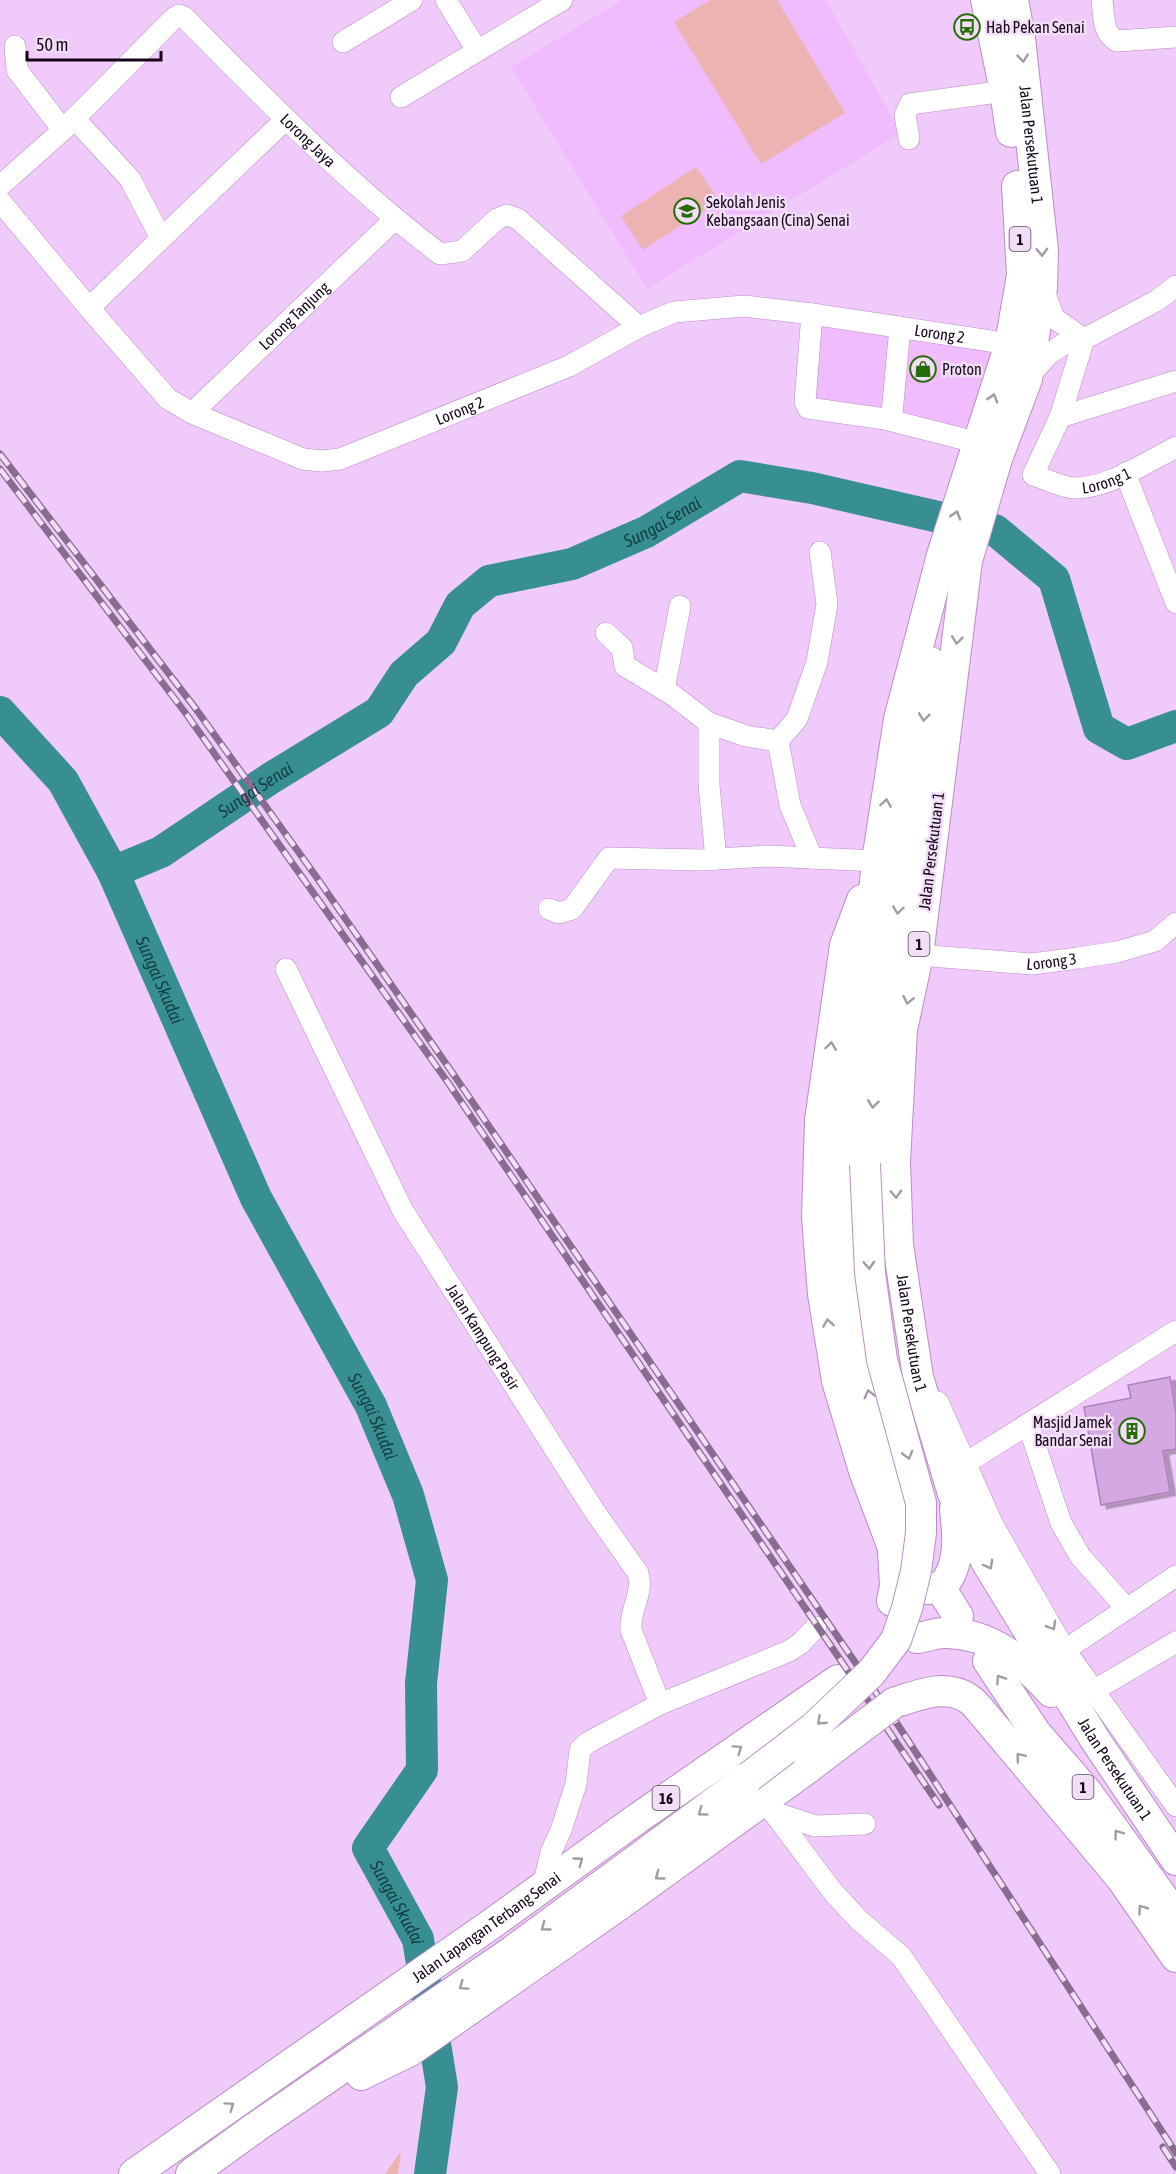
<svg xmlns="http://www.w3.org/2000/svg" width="1176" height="2174" font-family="'Asap Condensed',sans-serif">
<defs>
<filter id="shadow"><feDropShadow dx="5.5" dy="3.5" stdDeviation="0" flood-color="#0004"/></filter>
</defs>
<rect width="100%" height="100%" fill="#f0cafa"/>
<g fill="#f0bcfe">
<path d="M622,0h204l75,133 -254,156 -136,-222z"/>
<path d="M816,321l179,29 -29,86 -155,-31z"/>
</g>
<g fill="#edb2b2">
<path d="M710,0h67l68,113 -84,51 -87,-142z"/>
<path d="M696,167l23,34 -76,49 -22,-34z"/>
<path d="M401,2151l-3,23h-13z"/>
</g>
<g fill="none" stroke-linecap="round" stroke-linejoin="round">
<g stroke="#378f93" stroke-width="32">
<path id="s1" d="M0,712l63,69 50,91 143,326 115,208 37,89 24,85 -11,103 1,87 -54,78 50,91 24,148 -12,87"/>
<path id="s2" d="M113,872l48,-20 110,-74 108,-66 25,-38 37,-32 19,-37 29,-24 83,-17 74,-32 94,-56 72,12 183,42 59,49 45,149 28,16 49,-18"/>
</g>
</g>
<path fill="#d6a8e3" stroke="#ae81ba" stroke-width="1.5" filter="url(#shadow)" d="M1170,1377l6,36v36l-13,2 7,41 -69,13 -17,-98 47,-9 -3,-13z"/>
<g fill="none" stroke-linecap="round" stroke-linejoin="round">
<g stroke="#ba8dc6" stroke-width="22">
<g id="minor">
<path d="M446,0l31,50"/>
<path d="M1102,0c2,15 0,33 15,41l59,-4"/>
<path d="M343,42l69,-42"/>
<path d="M15,46l2,24 46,60"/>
<path d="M401,97l161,-97"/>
<path d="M74,118l56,61 31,59"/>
<path d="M909,139l-4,-24 5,-11 95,-13"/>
<path id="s3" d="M0,186l63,-56 111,-112 5,-3 5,2c82,83 163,166 256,237l22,-3 35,-32 10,-4 11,4 121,108"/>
<path id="s4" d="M0,201l89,107 79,91 24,14 111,46 19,2 18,-2 229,-93 70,-39 35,-15 70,-6 68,8 198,30"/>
<path d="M1043,288l11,30 30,21"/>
<path d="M89,308l196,-188"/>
<path d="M812,314l-7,88 3,6 77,11 94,24"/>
<path id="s5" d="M1084,339l-24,78 -27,58c12,4 24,10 35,12 31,7 81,-26 108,-40"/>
<path d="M1028,377l21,-23 13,-9 22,-6 72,-38 20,-15"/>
<path id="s6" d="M192,413l203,-194"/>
<path d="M1060,417l116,-36"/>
<path d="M885,419l7,-5 8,-87"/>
<path d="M1125,473l51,130"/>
<path d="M606,633l16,15 3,18 45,27 39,30v62l7,74"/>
<path d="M664,690l16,-84"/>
<path d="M709,723l37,13 32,5 19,-22 20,-57 10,-58 -7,-52"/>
<path d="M778,741l12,64 22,53"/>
<path d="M549,909l10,4 13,-4 37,-51 92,2 67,-4 109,5"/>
<path id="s7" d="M918,955l114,9 46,-6 39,-6 38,-11 21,-18"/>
<path id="s8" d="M286,969l117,242 190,298 45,64c6,22 -9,36 -7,57l29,74"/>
<path d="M938,1402l55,123 72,125 111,156"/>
<path d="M1028,1424l33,99 19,33 47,53"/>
<path d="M966,1463l210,-132"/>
<path d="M1065,1650l111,-74"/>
<path d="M1093,1691l83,-49"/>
<path d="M764,1800l69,92 26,28 42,36 149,218"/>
<path d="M773,1812l42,14 50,-2"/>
<path d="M543,1887l8,-35 10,-22 15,-46 4,-34 7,-7 73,-39 129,-53 12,-8 15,-16"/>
</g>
</g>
<g stroke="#ba8dc6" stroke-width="32">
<g id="highway">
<path d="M986,0l19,91 6,41"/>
<path id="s9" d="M1013,0l7,38 23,212 -1,38 -15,91 -30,80 -30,102 -49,394 -16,75 -7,132 3,83 20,132 35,117 34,69 107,175 82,122"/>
<path d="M862,900l-17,45 -25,175 -3,98 6,76 14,87 27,90 29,77 21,36 14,5 15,-3c18,-23 15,-50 12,-77"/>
<path d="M865,1164l65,-502"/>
<path d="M911,1530l-26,-74 -28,-108 -15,-126 4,-105 22,-165 9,-91 22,-142 43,-164 68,-211 12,-69 -5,-89"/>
<path d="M946,1597l12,19"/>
<path d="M892,1601l3,-15 -2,-35"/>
<path d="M917,1638c9,-1 18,-5 27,-5 45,-1 79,28 107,59"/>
<path d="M988,1661l48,72 51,59 89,124"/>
<path d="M894,1703c24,-8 52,-20 75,-4 6,4 12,12 17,18l135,161 55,79"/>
<path d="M361,2075l49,-24 212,-148 186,-135"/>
<path id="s10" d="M134,2174l363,-254 141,-102 200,-138"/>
<path d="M191,2174l65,-47 255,-175 238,-175"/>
</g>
</g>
<use href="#minor" stroke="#fff" stroke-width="21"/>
<use href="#highway" stroke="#fff" stroke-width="30"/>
<g stroke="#896d90" stroke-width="7">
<g id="rail">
<path d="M0,454l196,255 119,166 141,203 444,650 276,425"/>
<path d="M0,469l187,246 262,369 490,721"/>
<path d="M1163,2147l13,20"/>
</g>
</g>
<use href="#rail" stroke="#f2dff7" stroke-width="4.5" stroke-dasharray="14" stroke-linecap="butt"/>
<g stroke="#ba8dc6" stroke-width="32" stroke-linecap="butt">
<g id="highway-bridge">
<path d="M808,1768l86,-65"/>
<path d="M749,1777l64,-49 58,-55 25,-33 11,-32 9,-37 5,-38v-30l-39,-143 -12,-87 -5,-109"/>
</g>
</g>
<use href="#highway-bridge" stroke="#fff" stroke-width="30"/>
</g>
<defs><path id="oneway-chevron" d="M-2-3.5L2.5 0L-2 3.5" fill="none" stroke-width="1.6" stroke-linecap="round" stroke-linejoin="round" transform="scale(1.5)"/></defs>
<g stroke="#a19ba3">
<use href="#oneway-chevron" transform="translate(1023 58) rotate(84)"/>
<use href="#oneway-chevron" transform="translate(1042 252) rotate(88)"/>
<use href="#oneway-chevron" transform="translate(993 398) rotate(-73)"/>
<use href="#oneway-chevron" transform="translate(956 515) rotate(-72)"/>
<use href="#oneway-chevron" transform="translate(957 640) rotate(97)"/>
<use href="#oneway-chevron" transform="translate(924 717) rotate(97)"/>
<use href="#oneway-chevron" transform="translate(886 803) rotate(-81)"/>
<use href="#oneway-chevron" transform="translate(898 910) rotate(97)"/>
<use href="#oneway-chevron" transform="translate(908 1000) rotate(102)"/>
<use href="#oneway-chevron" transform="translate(831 1046) rotate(-82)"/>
<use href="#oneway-chevron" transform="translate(873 1104) rotate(97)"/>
<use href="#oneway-chevron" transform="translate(896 1194) rotate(88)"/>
<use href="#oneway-chevron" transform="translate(869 1265) rotate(87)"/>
<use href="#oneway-chevron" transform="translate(828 1323) rotate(-99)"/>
<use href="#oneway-chevron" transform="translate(869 1394) rotate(-104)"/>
<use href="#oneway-chevron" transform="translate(908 1455) rotate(75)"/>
<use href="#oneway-chevron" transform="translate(989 1565) rotate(61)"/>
<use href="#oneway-chevron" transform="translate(1052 1626) rotate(60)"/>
<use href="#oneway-chevron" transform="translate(1000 1679) rotate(-124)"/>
<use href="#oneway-chevron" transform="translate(821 1721) rotate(137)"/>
<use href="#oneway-chevron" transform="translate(738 1749) rotate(-35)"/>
<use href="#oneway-chevron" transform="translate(1020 1757) rotate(-130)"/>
<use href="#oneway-chevron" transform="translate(702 1812) rotate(144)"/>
<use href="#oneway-chevron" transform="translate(1118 1834) rotate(-126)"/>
<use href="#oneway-chevron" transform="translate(579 1861) rotate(-36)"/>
<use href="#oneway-chevron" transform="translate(659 1876) rotate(144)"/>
<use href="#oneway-chevron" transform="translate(1142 1909) rotate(-125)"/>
<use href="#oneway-chevron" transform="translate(545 1927) rotate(144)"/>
<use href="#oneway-chevron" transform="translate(463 1986) rotate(145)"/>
<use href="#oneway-chevron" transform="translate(230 2106) rotate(-35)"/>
</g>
<defs>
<g id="bus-ring" transform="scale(1.35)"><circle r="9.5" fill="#f2dff7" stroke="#276d08" stroke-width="1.5"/><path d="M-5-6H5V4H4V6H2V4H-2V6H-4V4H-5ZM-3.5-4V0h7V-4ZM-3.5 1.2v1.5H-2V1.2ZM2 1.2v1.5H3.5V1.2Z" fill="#276d08"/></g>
<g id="school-ring" transform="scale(1.35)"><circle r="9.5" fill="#f2dff7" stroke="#276d08" stroke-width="1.5"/><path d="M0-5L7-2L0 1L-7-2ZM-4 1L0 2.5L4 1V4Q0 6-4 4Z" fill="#276d08"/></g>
<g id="shop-ring" transform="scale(1.35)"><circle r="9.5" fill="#f2dff7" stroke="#276d08" stroke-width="1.5"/><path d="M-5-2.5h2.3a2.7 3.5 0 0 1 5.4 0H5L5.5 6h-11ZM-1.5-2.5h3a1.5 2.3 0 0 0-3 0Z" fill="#276d08"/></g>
<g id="building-ring" transform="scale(1.35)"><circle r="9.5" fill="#f2dff7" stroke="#276d08" stroke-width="1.5"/><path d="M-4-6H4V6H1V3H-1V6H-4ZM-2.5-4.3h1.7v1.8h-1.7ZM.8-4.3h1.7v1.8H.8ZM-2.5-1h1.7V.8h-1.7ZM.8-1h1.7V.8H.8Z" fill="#276d08"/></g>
</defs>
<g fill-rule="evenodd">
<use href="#bus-ring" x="967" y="27"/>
<use href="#school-ring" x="687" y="211"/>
<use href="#shop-ring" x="923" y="369"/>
<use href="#building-ring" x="1132" y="1431"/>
</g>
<g text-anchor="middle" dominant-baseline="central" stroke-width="5" stroke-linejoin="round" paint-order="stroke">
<g fill="#f2dff7" stroke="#57465c" stroke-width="1.5">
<rect x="1009.5" y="227" width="21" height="24" rx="4.5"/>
<rect x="908.5" y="932" width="21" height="24" rx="4.5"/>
<rect x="1072.5" y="1775" width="21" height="24" rx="4.5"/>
<rect x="652.5" y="1786" width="27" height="24" rx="4.5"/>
</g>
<g font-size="15" font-weight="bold" fill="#150519">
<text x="1020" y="239">1</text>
<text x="919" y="944">1</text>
<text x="1083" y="1787">1</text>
<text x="666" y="1798">16</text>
</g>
<g font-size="16" fill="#150519" stroke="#f2dff7" text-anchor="start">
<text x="986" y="27">Hab Pekan Senai</text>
<text x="706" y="202">Sekolah Jenis<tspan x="706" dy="18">Kebangsaan (Cina) Senai</tspan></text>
<text x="942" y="369">Proton</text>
<text x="1112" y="1422" text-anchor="end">Masjid Jamek<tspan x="1112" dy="18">Bandar Senai</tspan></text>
</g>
<g font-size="16" fill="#150519" stroke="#f2dff7">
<text stroke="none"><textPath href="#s3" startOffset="428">Lorong Jaya</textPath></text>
<text stroke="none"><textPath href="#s9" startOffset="146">Jalan Persekutuan 1</textPath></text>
<text stroke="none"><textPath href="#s6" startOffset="141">Lorong Tanjung</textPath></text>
<text stroke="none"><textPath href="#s4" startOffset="1078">Lorong 2</textPath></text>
<text stroke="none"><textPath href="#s4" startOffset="574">Lorong 2</textPath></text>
<text stroke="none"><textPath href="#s5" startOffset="222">Lorong 1</textPath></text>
<text transform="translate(931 851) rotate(-83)">Jalan Persekutuan 1</text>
<text stroke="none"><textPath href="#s7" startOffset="134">Lorong 3</textPath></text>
<text stroke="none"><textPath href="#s9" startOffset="1352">Jalan Persekutuan 1</textPath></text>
<text stroke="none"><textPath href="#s8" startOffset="418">Jalan Kampung Pasir</textPath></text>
<text stroke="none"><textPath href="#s9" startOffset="1838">Jalan Persekutuan 1</textPath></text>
<text stroke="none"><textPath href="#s10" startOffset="430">Jalan Lapangan Terbang Senai</textPath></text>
</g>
<g font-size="18" font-style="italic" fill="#143d3f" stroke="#f2dff7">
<text stroke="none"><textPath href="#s2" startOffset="669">Sungai Senai</textPath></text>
<text stroke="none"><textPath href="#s2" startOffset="165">Sungai Senai</textPath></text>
<text stroke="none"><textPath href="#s1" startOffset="315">Sungai Skudai</textPath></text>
<text stroke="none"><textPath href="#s1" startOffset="801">Sungai Skudai</textPath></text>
<text stroke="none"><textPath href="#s1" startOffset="1323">Sungai Skudai</textPath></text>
</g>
</g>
<path d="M27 51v9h134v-9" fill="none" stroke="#150519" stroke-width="3"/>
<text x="36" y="51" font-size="18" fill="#150519" stroke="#f2dff7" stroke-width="4.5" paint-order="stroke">50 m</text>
</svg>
